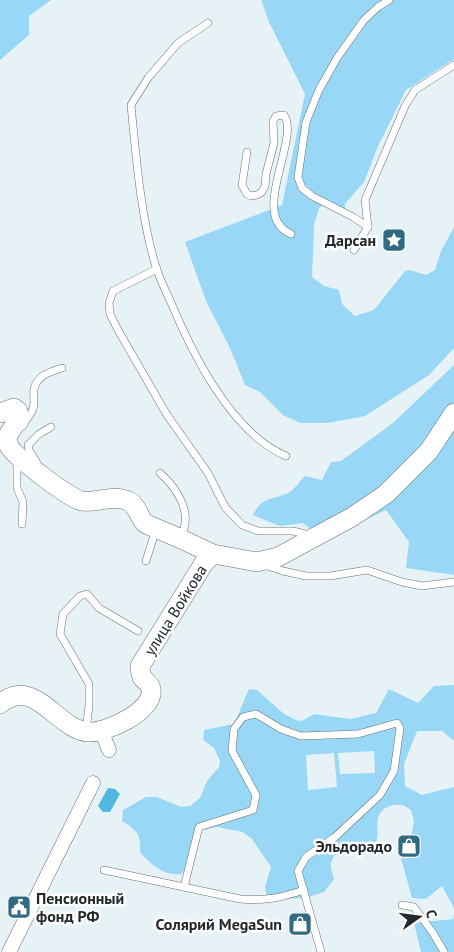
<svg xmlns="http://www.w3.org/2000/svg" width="454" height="952" font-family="'PT Sans',sans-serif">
<rect width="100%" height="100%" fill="#e7f2f7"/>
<g fill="#98d8f6" fill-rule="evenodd">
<path d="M0,0h51l-22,16v19l-29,25z"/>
<path d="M261,0h193v59l-48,31 -27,54 -15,38 -19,22v7l-16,-11 -10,8 -5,17 -2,52 12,9 15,4 3,14 13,12 19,-6 31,-39 5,-1 16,5 9,-5 6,-19 13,-24v121l-25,27 -64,41 -38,7h-27l-17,-8 -23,-23 -15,-7 -15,-37 -24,-47 -21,-59 97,-37 23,-111 -36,-72z"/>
<path d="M454,365v210l-48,-7 3,-26 -23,-32 -25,12 -49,8 -9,-7 -23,3 -27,-11c9,-19 20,-15 35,-22 6,-3 12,-12 17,-17l17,4 9,-18 10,-1 52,-38z"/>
<path d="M454,685v56l-12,-10h-25l-13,33 1,22 17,9 32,-8v121l-12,-22 -16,13 -14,-1 -13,-47 11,-9 4,-21 -3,-11c-3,-2 -7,-5 -11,-5 -9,-1 -21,4 -22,14 -3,13 3,13 -4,28 -13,1 -39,-1 -43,16 -1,5 2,11 3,16l-10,13 -18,6 -35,1 -4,-1 -2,-11 6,-20 -19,-28 -9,-7 -26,-5 -23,5 -9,36 -4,6c-17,2 -30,-9 -41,-22 1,-17 -3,-22 -18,-31l1,-11 23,-13h11l24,10 9,-1 10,-8 7,-17 12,-14 1,-6 -6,-13 -11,-8 1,-10 30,-6 15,-35 8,1 27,24 12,6 6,1 12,-7 36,5 26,-6 13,-24 29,14 16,-17zM374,751l1,22 -35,1 -2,-21zM334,753l3,34 -29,3 -2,-35z"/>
<path d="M454,913v39h-33l-7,-29 39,-4z"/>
</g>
<path fill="#50b7e1" d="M108,788l7,1 5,5 -10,18h-7l-5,-6z"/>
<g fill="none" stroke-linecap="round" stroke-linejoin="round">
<g stroke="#656f73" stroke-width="8">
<g id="lane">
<path d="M208,23l-30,20 -30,35 -17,27c5,51 10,116 26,165 4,12 10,23 15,35 22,52 60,128 114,151"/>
<path d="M247,152l-5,33 5,9 4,2 6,-1 5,-3 3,-6 1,-12 8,-31 -1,-22 3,-5 8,-1c17,24 -36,101 7,119"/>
<path d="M368,227l-3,-27 40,-94 10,-16 39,-25"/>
<path d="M354,250l14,-23 -15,-10 -41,-21 -10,-8 -4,-11 8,-55 13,-32 18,-32 27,-38 14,-13 11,-7"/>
<path d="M157,269l-44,22 -4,12 1,11 8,16 49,85 41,58 17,34 17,18 16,6h35l16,4"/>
<path d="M23,426c3,-7 8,-11 10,-17 2,-7 0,-14 1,-20 3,-14 16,-17 28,-21"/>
<path d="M17,460v28l6,14 -1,22"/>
<path d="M37,463l-8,-13 -1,-5 11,-11 12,-7"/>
<path d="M160,473c18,16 34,42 20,64"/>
<path d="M146,561l10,-32"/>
<path d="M265,565l18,6 23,5h24l37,-6 35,12 20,4 32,-4"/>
<path d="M86,731l3,-26v-21l-29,-50 3,-20 17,-18 7,-2 12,14 39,23"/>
<path d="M104,870l136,29c25,2 40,-1 64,-9"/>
<path d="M184,887l15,-60 54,-17 3,-15 -24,-44 2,-22 9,-12 13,-3 25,15 20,7 57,-2 39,-11 3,5 -6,43 -14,24 -45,42 -29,20 -8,14 23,81"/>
<path d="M402,905l12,2 19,26 11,19"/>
</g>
</g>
<g stroke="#656f73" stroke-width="15">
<g id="street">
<path d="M101,730l8,20"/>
<path d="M9,952l84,-169"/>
</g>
</g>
<g stroke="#656f73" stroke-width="20">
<g id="secondary">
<path d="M0,413l14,-5 4,3c4,14 -16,20 -9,35 6,11 61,53 73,55 15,2 32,-7 46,0 11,5 10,17 18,23l33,14 34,16 44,8 21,-5 74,-40 34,-23 43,-43 25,-38"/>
<path d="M0,704c34,-29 56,24 87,28 18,2 68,-21 64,-43 -1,-6 -6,-7 -9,-12 -1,-3 -2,-8 -2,-11l64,-103 9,-9"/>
</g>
</g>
<use href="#lane" stroke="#fff" stroke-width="7"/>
<use href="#street" stroke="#fff" stroke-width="14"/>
<use href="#secondary" stroke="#fff" stroke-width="19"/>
</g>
<defs>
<g id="sight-square" transform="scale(1.25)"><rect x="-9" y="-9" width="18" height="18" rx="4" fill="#306b83" stroke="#fbfdfe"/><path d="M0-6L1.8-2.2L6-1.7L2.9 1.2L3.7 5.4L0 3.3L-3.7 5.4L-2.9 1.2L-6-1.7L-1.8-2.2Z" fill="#fff"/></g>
<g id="shop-square" transform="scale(1.25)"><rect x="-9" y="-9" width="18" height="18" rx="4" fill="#306b83" stroke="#fbfdfe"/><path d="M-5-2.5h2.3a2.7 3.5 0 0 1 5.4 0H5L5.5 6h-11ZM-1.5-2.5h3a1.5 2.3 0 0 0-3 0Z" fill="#fff"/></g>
<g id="civic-square" transform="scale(1.25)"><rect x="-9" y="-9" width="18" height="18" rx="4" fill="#306b83" stroke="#fbfdfe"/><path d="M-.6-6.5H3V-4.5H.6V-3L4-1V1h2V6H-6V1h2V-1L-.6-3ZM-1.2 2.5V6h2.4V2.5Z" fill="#fff"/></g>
</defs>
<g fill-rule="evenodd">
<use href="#sight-square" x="394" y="240"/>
<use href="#shop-square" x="409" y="846"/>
<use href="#civic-square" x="19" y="907"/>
<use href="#shop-square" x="300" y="924"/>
</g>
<g text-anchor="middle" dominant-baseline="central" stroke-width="5" stroke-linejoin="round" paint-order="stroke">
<g font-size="16" font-weight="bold" fill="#25282a" stroke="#fbfdfe" text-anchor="end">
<text x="376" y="240">Дарсан</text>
<text x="392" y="846">Эльдорадо</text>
<text x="36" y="898" text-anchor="start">Пенсионный<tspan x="36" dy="18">фонд РФ</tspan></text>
<text x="282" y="924">Солярий MegaSun</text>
</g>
<g font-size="16" fill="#25282a" stroke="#fbfdfe">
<text transform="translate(175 610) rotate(-58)">улица Войкова</text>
</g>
</g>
<g transform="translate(419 917) rotate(76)" stroke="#fbfdfe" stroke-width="4" paint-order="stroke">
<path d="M0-4L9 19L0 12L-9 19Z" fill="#25282a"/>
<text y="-8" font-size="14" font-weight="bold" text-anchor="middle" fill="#25282a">С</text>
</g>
</svg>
